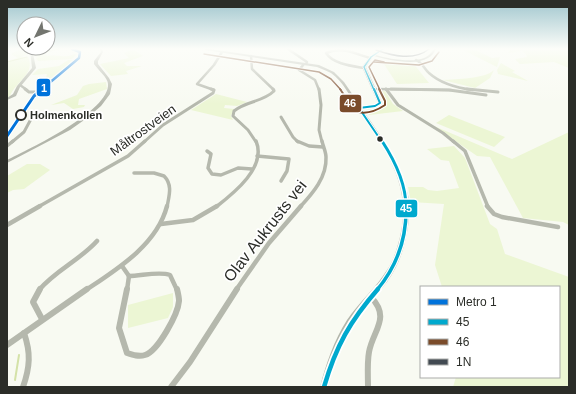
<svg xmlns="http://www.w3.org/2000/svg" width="576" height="394" font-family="Arial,sans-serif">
<rect width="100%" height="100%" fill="#f8faf2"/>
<g fill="#ecf6d4">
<path d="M29,49l-1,5 -7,3h7c8,17 -12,24 -18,39l-3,2v-37l11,-3 -7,-4 7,-4z"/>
<path d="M47,49h12l-14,4 2,3c9,-2 12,1 20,0 4,0 5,-2 9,-2v1l-4,4 -34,2 -2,-3 3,-1 -3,-1 -1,-2 11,-3z"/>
<path d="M133,49l10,7 -19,7 3,3h15l-16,5 2,3 -17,2 -11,-12 29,-6 -5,-5z"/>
<path d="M461,49h13l18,9 8,-1 -3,10z"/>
<path d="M514,49h55v19l-15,-6 -34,2 -5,-5 12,-2 -1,-3 -4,-3 -14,2 2,-3z"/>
<path d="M68,60h5l-22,18h-5l1,-4 -15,1 6,-6 21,-3z"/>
<path d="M413,63l16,20 -32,1 -13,-20z"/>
<path d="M501,63l14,8 -3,1 16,9 -30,-7 -1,-4z"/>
<path d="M494,70l-4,8 -15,10 -32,-8c13,-1 42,-1 51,-10z"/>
<path d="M106,82l1,7 -28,10 -1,6h7l-1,2 -11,2 -9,-6 -13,2 26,-10 6,-9 6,-2z"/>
<path d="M380,91h5l8,13 10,7 -34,4 -3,-5 16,-3 4,-4z"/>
<path d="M216,94l31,8 -10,4 -12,-1 -1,3 10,1 -3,7 2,4 -42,-10z"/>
<path d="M449,115l56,22 -11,10 -58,-24z"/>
<path d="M434,126l78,33 57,-27v93l-6,-3 -40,-4 -33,-61 -13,-1z"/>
<path d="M454,146l11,12 25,66 7,5 8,25 64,23v110h-116l3,-10h103v-90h-117l-7,-22 9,-61 -33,-2 -3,-15h15l5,3 9,1 22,-3 -10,-27 -8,-1 -14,-11z"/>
<path d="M27,164h13l10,6 -26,19 -11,1 -6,3v-17z"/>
<path d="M173,293v14l-5,11 -40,10v-23z"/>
</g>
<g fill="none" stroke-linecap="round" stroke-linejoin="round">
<g stroke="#d4e2a8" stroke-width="1">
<path d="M35,55l23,-6"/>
<path d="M7,62l20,-5"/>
</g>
<path stroke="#d4e2a8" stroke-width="2" d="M15,380l4,-25"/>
<g stroke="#b5b8ad" stroke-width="2.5">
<path d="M288,49l19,13 -1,2"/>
<path d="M251,56l1,13 22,21"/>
<path d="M416,60c7,3 8,9 13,13 12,11 29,15 44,17"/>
<path d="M304,64l-5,6 16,10 4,10"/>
<path d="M364,68c-12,-2 -31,-4 -38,-15 15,-7 30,1 44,5"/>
<path d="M20,85l7,5"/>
<path d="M374,89l77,1"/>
<path d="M386,89l1,1"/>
<path d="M214,90l-17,-6 17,-19 8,-13"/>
</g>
<g stroke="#b5b8ad" stroke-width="3">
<path d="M25,89l4,3h9"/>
<path d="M319,89l2,16 -2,25 3,12"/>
<path d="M386,89l12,16 45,28 11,9"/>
<path d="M391,89l58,1 37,5"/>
<path d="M467,89l31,3"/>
<path d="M281,117l12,20 5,5"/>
<path d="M12,142l12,-10 7,-13"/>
<path d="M144,142l19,-17 50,-32 1,-3 -3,-1"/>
<path d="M256,142l-8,-12 -15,-14 1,-5c12,-10 29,-9 40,-20l-1,-2"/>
</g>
<g stroke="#b5b8ad" stroke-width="3.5">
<path d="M297,141l12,5 14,1"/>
<path d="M453,141l12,10 23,56"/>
<path d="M7,146l6,-5"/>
<path d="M207,151l4,3 -3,14 4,6 9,1 17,-7 14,1"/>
<path d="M257,156l32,3 -2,12 -6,10"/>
<path d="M134,173h20l10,3c9,9 5,20 3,31"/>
<path d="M38,207l90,-51 17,-15"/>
<path d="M216,207c18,-14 51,-40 40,-66"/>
<path d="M300,207c13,-14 27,-30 26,-50 0,-5 -3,-11 -4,-16"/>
</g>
<g stroke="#b5b8ad" stroke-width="4.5">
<path d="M487,206l7,8 8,3 56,10"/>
<path d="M161,224l32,-4 24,-14"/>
<path d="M7,225l33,-19"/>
<path d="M122,266l7,10"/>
<path d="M129,276c12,0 30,-5 41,-1l7,15"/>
<path d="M39,290c17,-20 41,-30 58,-49"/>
<path d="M86,290c30,-20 71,-45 81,-84"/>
<path d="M127,290l2,-14"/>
<path d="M236,290l33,-47 32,-37"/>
</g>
<g stroke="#b5b8ad" stroke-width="6">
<path d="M40,289l-7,13 9,17"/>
<path d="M127,289l-8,39 8,25c6,2 12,4 18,2 13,-4 33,-41 34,-54 0,-4 -1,-8 -2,-12"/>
<path d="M7,345l80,-56"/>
<path d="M23,387c7,-20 8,-34 1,-54"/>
<path d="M171,387l19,-25 47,-73"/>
<path d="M368,387c0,-11 -1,-24 1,-35 4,-22 22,-34 2,-55"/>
</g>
<g fill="#b3b6ab" fill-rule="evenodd">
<path d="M30,49h2l4,19 -16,19 -4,9 -9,4v-2l6,-4 4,-8 15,-18z"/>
<path d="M100,49h2l1,3 -5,9v3l11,14 3,6 -2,10 -9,12 -14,12 -17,12 -19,10 -44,23v-3c22,-11 103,-49 101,-76 0,-6 -10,-14 -14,-20v-3l7,-9z"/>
<path d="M204,49h6l109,16 15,7 10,10 17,25 13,-2 4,-2 -16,-36c6,-8 12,-17 22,-18l-8,6c12,4 37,8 48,3 5,-2 7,-5 10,-9h2c-2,4 -4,7 -8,9 -13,8 -40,2 -54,-2l-2,2 -6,9 16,36 -6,4 -14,2c18,26 39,54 46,86 3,13 1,29 -2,42 -3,16 -9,31 -19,45 -9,12 -20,23 -29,35 -15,21 -23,45 -30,70h-8c6,-23 14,-47 27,-67 12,-18 29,-32 40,-50 7,-10 10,-22 13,-33 10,-43 -5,-71 -27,-106 -5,-7 -10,-15 -15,-22 -7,-11 -15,-28 -27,-36 -4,-2 -9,-4 -14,-6l-112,-17z"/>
</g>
<g stroke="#fff" stroke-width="3">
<path id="bus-1-far4" d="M374,90l-10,-23 7,-10 12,-8"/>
</g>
<g stroke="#fff" stroke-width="4">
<path id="bus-1-far3" d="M374,89l6,14 -5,3 -16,2 23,34"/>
</g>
<g stroke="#fff" stroke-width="6">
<path id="bus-1-far2" d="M382,141c13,20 24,42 24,66"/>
</g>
<g stroke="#fff" stroke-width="6">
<path id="bus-1-far1" d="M377,290c20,-24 30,-52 29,-84"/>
</g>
<g stroke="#fff" stroke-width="8">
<path id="bus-1" d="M324,387c12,-41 26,-66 54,-98"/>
</g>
<g stroke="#fff" stroke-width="3">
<g id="bus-2-far1">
<path d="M204,54l115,18 12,7 10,11"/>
<path d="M374,62l45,3 13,-4 7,-9"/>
<path d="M380,90l-11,-23 6,-7 9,2"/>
</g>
</g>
<g stroke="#fff" stroke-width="4">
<path id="bus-2" d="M340,89l15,22c10,4 21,0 30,-6v-4l-6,-12"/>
</g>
<g stroke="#fff" stroke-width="3">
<path id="bus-3" d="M376,50c17,6 38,11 53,-1"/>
</g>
<use href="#bus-1-far4" stroke="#00a9ce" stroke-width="1.5"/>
<use href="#bus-1-far3" stroke="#00a9ce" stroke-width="2"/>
<use href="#bus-1-far2" stroke="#00a9ce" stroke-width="3"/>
<use href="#bus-1-far1" stroke="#00a9ce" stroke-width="3.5"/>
<use href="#bus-1" stroke="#00a9ce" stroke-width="4.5"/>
<use href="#bus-2-far1" stroke="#7a4b2a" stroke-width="1.5"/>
<use href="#bus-2" stroke="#7a4b2a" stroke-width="2"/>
<use href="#bus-3" stroke="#424a52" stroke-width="1.5"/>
<g stroke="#fff" stroke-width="4">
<path id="metro-1-far1" d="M41,90l38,-32 1,-6 -8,-3"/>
</g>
<g stroke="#fff" stroke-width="5">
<path id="metro-1" d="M7,136l27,-40 8,-7"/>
</g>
<use href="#metro-1-far1" stroke="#0073db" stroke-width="2.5"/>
<use href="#metro-1" stroke="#0073db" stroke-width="3"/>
</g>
<linearGradient id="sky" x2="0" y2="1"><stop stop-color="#a0c6ce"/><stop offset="0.47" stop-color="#fcfdf9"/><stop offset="1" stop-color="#fcfdf9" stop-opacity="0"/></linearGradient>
<rect width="576" height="104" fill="url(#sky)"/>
<circle fill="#fff" stroke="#2b2d28" stroke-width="2" cx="21" cy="115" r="5"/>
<circle fill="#2b2d28" stroke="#fff" stroke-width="1.5" cx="380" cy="139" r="3.5"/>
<g text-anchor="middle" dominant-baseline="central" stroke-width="3.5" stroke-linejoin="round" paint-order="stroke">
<g font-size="11" font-weight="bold" fill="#2b2d28" stroke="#fff" text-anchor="start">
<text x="30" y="115">Holmenkollen</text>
</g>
<g font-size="13" fill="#2b2d28" stroke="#fff">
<text transform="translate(143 130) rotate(-36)">Måltrostveien</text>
</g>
<g font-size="16" fill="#2b2d28" stroke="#fff">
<text transform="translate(265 231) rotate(-52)">Olav Aukrusts vei</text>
</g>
</g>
<g stroke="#fff" stroke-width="1.5">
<rect x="36" y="78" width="15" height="19" rx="4" fill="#0073db"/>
<rect x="339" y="94" width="23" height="19" rx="4" fill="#7a4b2a"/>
<rect x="395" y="199" width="23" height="19" rx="4" fill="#00a9ce"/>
</g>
<g font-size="11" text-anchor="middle" font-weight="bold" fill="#fff">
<text x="44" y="92">1</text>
<text x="350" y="107">46</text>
<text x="406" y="212">45</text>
</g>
<rect width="576" height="394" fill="none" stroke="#2b2d28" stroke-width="16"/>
<rect x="420" y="286" width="140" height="92" fill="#ffffff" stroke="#aaaba9"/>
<rect x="428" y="299" width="20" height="6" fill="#0073db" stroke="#aaaba9"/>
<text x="456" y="306" font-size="12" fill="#2b2d28">Metro 1</text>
<rect x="428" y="319" width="20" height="6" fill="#00a9ce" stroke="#aaaba9"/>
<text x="456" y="326" font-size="12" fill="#2b2d28">45</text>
<rect x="428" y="339" width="20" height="6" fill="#7a4b2a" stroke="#aaaba9"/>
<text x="456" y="346" font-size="12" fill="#2b2d28">46</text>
<rect x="428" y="359" width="20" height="6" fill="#424a52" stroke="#aaaba9"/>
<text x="456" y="366" font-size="12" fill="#2b2d28">1N</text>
<g transform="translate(36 36) rotate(227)"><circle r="19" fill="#ffffff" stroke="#aaaba9"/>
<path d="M0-3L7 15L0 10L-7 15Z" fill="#73756f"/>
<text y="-6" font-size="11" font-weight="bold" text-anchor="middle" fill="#2b2d28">N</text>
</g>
</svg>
